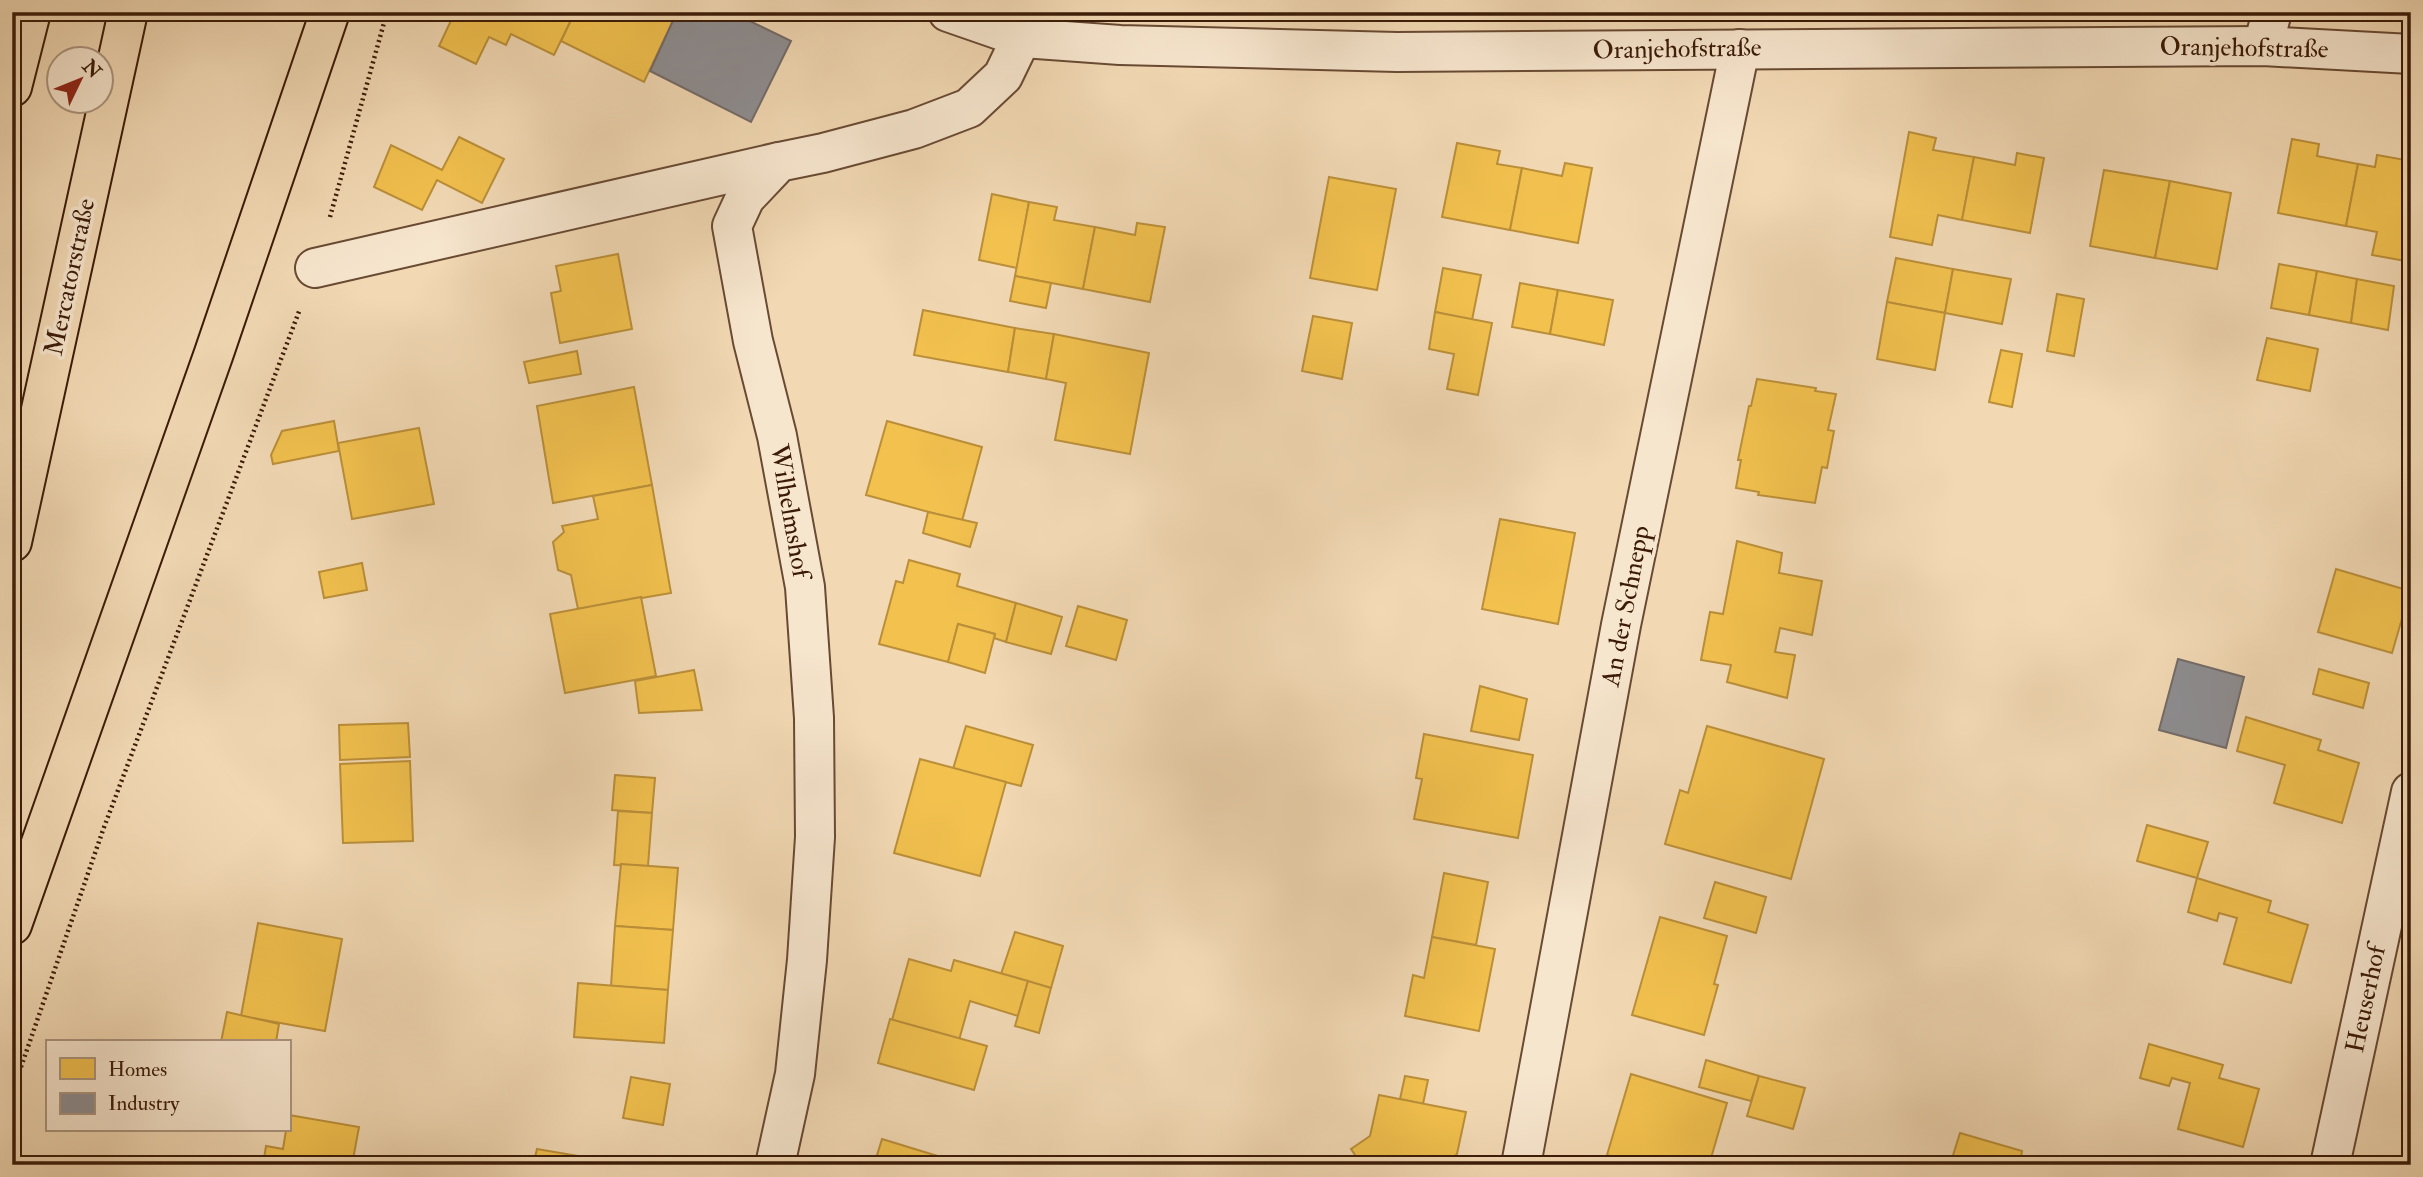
<svg xmlns="http://www.w3.org/2000/svg" width="2423" height="1177" font-family="'IM FELL Double Pica',serif">
<rect width="100%" height="100%" fill="#f2d9b4"/>
<filter id="stains"><feTurbulence type="fractalNoise" baseFrequency=".00286" numOctaves="4"/><feColorMatrix values="0 0 0 0 .2 0 0 0 0 .09 0 0 0 0 .02 0 0 0 .5 -.17"/></filter>
<radialGradient id="worn" r=".72"><stop offset=".6" stop-color="#630" stop-opacity="0"/><stop offset="1" stop-color="#630" stop-opacity=".3"/></radialGradient>
<g fill="#f2c14e" stroke="#bb8f39" stroke-width="2">
<path d="M455,12h120l-21,43 -43,-21 -5,11 -17,-8 -13,27 -37,-18z"/>
<path d="M575,12h102l-33,70 -83,-41z"/>
<path d="M1909,132l27,6 -3,12 41,7 -12,63 -24,-5 -6,30 -42,-8z"/>
<path d="M459,137l45,22 -22,44 -45,-23 -15,30 -48,-23 17,-42 51,25z"/>
<path d="M2292,139l27,5 -2,12 41,8 -12,62 -68,-13z"/>
<path d="M1457,143l43,8 -3,13 25,4 -12,62 -68,-13z"/>
<path d="M2017,153l27,5 -14,75 -68,-13 12,-63 41,8z"/>
<path d="M2377,155l34,6v101l-39,-7 5,-23 -31,-6 12,-62 17,3z"/>
<path d="M1565,163l27,5 -14,75 -68,-13 12,-62 40,8z"/>
<path d="M2104,170l66,11 -15,77 -65,-12z"/>
<path d="M1329,177l67,12 -19,101 -67,-12z"/>
<path d="M2170,181l61,12 -14,76 -62,-11z"/>
<path d="M992,194l37,8 -12,66 -38,-8z"/>
<path d="M1029,202l28,5 -3,13 41,7 -12,62 -68,-13z"/>
<path d="M1137,223l28,4 -15,75 -67,-13 12,-62 40,8z"/>
<path d="M618,254l14,75 -72,14 -9,-50 10,-2 -5,-25z"/>
<path d="M1896,258l57,11 -8,44 -58,-11z"/>
<path d="M2279,264l38,7 -8,44 -38,-7z"/>
<path d="M1443,268l38,7 -9,45 -37,-8z"/>
<path d="M1953,269l58,10 -9,45 -57,-11z"/>
<path d="M2317,271l40,8 -6,44 -42,-8z"/>
<path d="M1015,276l36,7 -5,25 -36,-7z"/>
<path d="M2357,279l37,7 -6,44 -37,-7z"/>
<path d="M1520,283l38,7 -8,44 -38,-7z"/>
<path d="M1558,290l55,10 -9,45 -54,-11z"/>
<path d="M2057,294l27,5 -10,57 -27,-5z"/>
<path d="M1887,302l58,11 -10,57 -58,-11z"/>
<path d="M923,310l92,18 -7,44 -94,-17z"/>
<path d="M1435,312l57,11 -14,72 -31,-6 7,-35 -25,-5z"/>
<path d="M1313,316l39,7 -10,56 -40,-8z"/>
<path d="M1015,328l39,6 -8,45 -38,-7z"/>
<path d="M1054,334l95,19 -19,101 -75,-14 11,-57 -20,-4z"/>
<path d="M2267,338l51,11 -8,42 -53,-11z"/>
<path d="M2001,350l21,4 -10,53 -23,-5z"/>
<path d="M577,351l4,23 -52,9 -5,-21z"/>
<path d="M1757,379l59,9 -1,3 21,3 -8,36 6,1 -7,37 -5,-1 -7,36 -57,-8 1,-3 -23,-4 5,-28h-3l11,-54h2z"/>
<path d="M634,387l18,98 -99,18 -16,-97z"/>
<path d="M334,421l5,30 -66,13 -2,-9 11,-24z"/>
<path d="M887,421l95,26 -20,74 -96,-26z"/>
<path d="M419,428l15,76 -82,15 -14,-76z"/>
<path d="M652,485l19,108 -93,16 -7,-34 -13,-5 -5,-28 11,-10 -2,-6 36,-7 -5,-23z"/>
<path d="M928,512l49,11 -7,24 -47,-14z"/>
<path d="M1500,519l75,14 -17,91 -76,-15z"/>
<path d="M1737,541l45,12 -3,20 43,8 -10,54 -32,-7 -5,24 20,3 -8,43 -60,-16 4,-17 -30,-5 9,-48 13,2z"/>
<path d="M909,560l51,14 -3,12 59,17 -10,39 -12,-4 1,-4 -37,-10 -10,38 -69,-18 17,-63 7,2z"/>
<path d="M362,563l5,27 -43,8 -5,-26z"/>
<path d="M2336,569l74,22 -18,62 -74,-21z"/>
<path d="M641,597l15,79 -91,17 -15,-79z"/>
<path d="M1016,603l46,14 -11,37 -45,-12z"/>
<path d="M1078,606l49,14 -11,40 -50,-14z"/>
<path d="M958,624l37,10 -10,39 -37,-11z"/>
<path d="M2319,669l50,14 -6,25 -50,-14z"/>
<path d="M694,670l8,40 -63,3 -4,-32z"/>
<path d="M1480,686l47,13 -8,41 -48,-9z"/>
<path d="M2246,717l75,23 -3,10 41,13 -17,60 -68,-20 11,-38 -48,-14z"/>
<path d="M408,723l2,34 -70,3 -1,-35z"/>
<path d="M966,726l67,19 -12,41 -68,-17z"/>
<path d="M1707,726l117,33 -33,120 -126,-35 15,-54 8,3z"/>
<path d="M1424,734l109,21 -15,83 -104,-19 8,-40 -6,-1z"/>
<path d="M920,759l86,23 -26,94 -86,-23z"/>
<path d="M410,761l3,80 -70,2 -3,-79z"/>
<path d="M615,775l40,3 -3,35 -40,-3z"/>
<path d="M618,811l34,2 -4,53 -34,-1z"/>
<path d="M2147,825l61,17 -11,36 -60,-17z"/>
<path d="M621,864l57,4 -5,62 -58,-4z"/>
<path d="M1444,873l44,9 -12,63 -44,-8z"/>
<path d="M2197,878l74,23 -3,11 40,13 -17,58 -67,-19 13,-46 -18,-5 -2,8 -29,-9z"/>
<path d="M1715,882l51,15 -10,36 -52,-15z"/>
<path d="M1660,917l67,19 -13,48 4,1 -14,50 -72,-20z"/>
<path d="M258,923l84,16 -17,92 -84,-15z"/>
<path d="M615,926l58,4 -5,60 -57,-4z"/>
<path d="M1015,932l48,14 -12,42 -50,-14z"/>
<path d="M1432,937l63,12 -16,82 -74,-15 8,-41 11,3z"/>
<path d="M909,959l42,12 3,-11 74,21 -10,35 -48,-15 -11,39 -67,-20z"/>
<path d="M1028,981l23,7 -12,45 -24,-7z"/>
<path d="M578,983l90,7 -4,53 -90,-6z"/>
<path d="M227,1012l52,12 -3,18h-55z"/>
<path d="M890,1019l97,27 -13,44 -96,-27z"/>
<path d="M2149,1044l74,21 -4,13 40,11 -16,58 -65,-18 12,-46 -18,-5 -3,8 -29,-8z"/>
<path d="M1706,1060l53,16 -8,25 -52,-14z"/>
<path d="M1631,1074l96,29 -18,62h-68l-34,-10z"/>
<path d="M1405,1076l23,4 -5,24 -23,-5z"/>
<path d="M1759,1076l46,12 -12,41 -46,-13z"/>
<path d="M631,1077l39,7 -7,41 -40,-7z"/>
<path d="M1379,1095l87,17 -9,42 -14,11h-81l-11,-16 19,-13z"/>
<path d="M289,1115l70,12 -7,38h-89l3,-19 17,3 3,-19h3z"/>
<path d="M1960,1133l62,18 -2,14h-70z"/>
<path d="M882,1139l85,26h-93z"/>
<path d="M537,1149l59,10 -2,6h-61z"/>
</g>
<g fill="#8d8d92" stroke="#746b69" stroke-width="2">
<path d="M677,12h54l60,29 -40,81 -101,-51z"/>
<path d="M2178,659l66,18 -18,71 -67,-18z"/>
</g>
<g fill="none" stroke-linecap="round" stroke-linejoin="round">
<g stroke="#694a33" stroke-width="42">
<g id="minor">
<path d="M948,12l75,26 97,7 277,7 866,-6 148,8"/>
<path d="M2263,46l9,-34"/>
<path d="M315,268l464,-106"/>
<path d="M775,1165l20,-91 12,-114 8,-123 -1,-119 -9,-131 -28,-151 -24,-95 -21,-115 13,-28 34,-36 44,-9 91,-24 55,-21 34,-32 30,-62"/>
<path d="M1521,1165l100,-540 119,-576"/>
<path d="M2330,1165l81,-373"/>
</g>
</g>
<g stroke="#3b1b08" stroke-width="42">
<g id="major">
<path d="M12,87l19,-75"/>
<path d="M12,542l116,-530"/>
<path d="M12,925l202,-572 116,-341"/>
</g>
</g>
<g stroke="#3b1b08" stroke-width="4.5" stroke-dasharray="2 3.5" stroke-linecap="butt">
<path d="M330,217l57,-205"/>
<path d="M12,1093l91,-263 197,-521"/>
</g>
<use href="#minor" stroke="#f7e6ce" stroke-width="38"/>
<use href="#major" stroke="#f2d9b4" stroke-width="38"/>
</g>
<g text-anchor="middle" dominant-baseline="central" stroke-width="7" stroke-linejoin="round" paint-order="stroke">
<g font-size="26" fill="#3b1b08" stroke="#f7e6ce">
<text transform="translate(2244 48) rotate(1)">Oranjehofstraße</text>
<text transform="translate(1677 49) rotate(-1)">Oranjehofstraße</text>
<text transform="translate(70 277) rotate(-78)">Mercatorstraße</text>
<text transform="translate(790 511) rotate(80)">Wilhelmshof</text>
<text transform="translate(1626 606) rotate(-79)">An der Schnepp</text>
<text transform="translate(2366 999) rotate(-78)">Heuserhof</text>
</g>
</g>
<rect width="2423" height="1177" fill="none" stroke="#f2d9b4" stroke-width="42"/>
<rect x="14" y="14" width="2395" height="1149" fill="none" stroke="#3b1b08" stroke-width="3.5"/>
<rect x="21" y="21" width="2381" height="1135" fill="none" stroke="#3b1b08" stroke-width="2"/>
<rect x="46" y="1040" width="245" height="91" fill="#f7e6ce" stroke="#ac957f" stroke-width="2"/>
<rect x="60" y="1058" width="35" height="21" fill="#f2c14e" stroke="#ac957f" stroke-width="2"/>
<text x="108" y="1076" font-size="21" fill="#3b1b08">Homes</text>
<rect x="60" y="1093" width="35" height="21" fill="#8d8d92" stroke="#ac957f" stroke-width="2"/>
<text x="108" y="1110" font-size="21" fill="#3b1b08">Industry</text>
<g transform="translate(80 80) rotate(47)"><circle r="33" fill="#f7e6ce" stroke="#ac957f" stroke-width="2"/>
<path d="M0-5L12 26L0 18L-12 26Z" fill="#8f2418"/>
<text y="-10" font-size="19" font-weight="bold" text-anchor="middle" fill="#3b1b08">N</text>
</g>
<rect width="100%" height="100%" filter="url(#stains)"/>
<rect width="100%" height="100%" fill="url(#worn)"/>
</svg>
